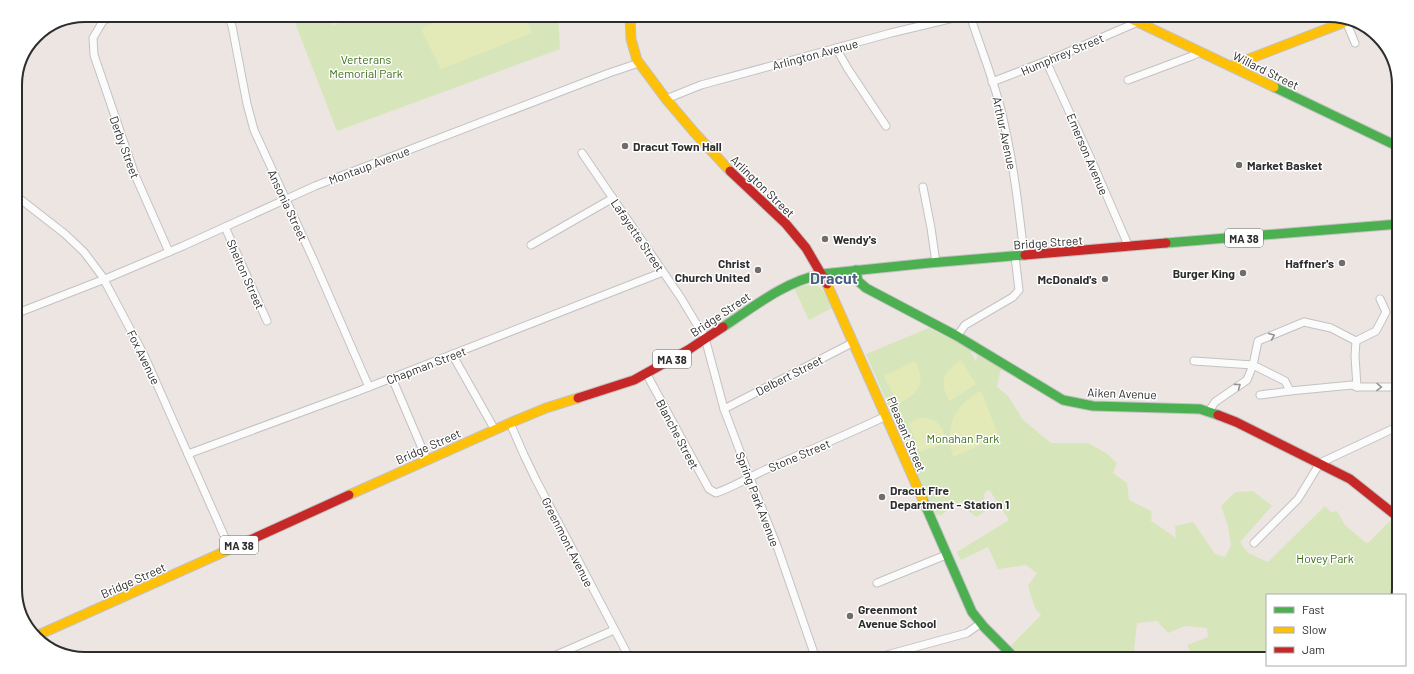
<svg xmlns="http://www.w3.org/2000/svg" width="1414" height="674" font-family="Barlow,sans-serif">
<rect width="100%" height="100%" fill="#ece5e2"/>
<g fill="#d6e6ba">
<path d="M292,15h266l2,34 -223,82z"/>
<path d="M814,284c11,4 13,15 18,24l-23,12 -15,-32z"/>
<path d="M929,328l40,20 7,14 1,-7 28,12 -5,5 -3,15 11,9 15,24 28,23h37l18,10 11,10 -4,10 14,10 2,17 22,11 1,8 -2,1 26,18 -1,-12 18,-4 22,32 10,3 6,-12 -3,-19 -7,-20 14,-14 18,-1 19,15 -32,36 8,11 20,9 57,-56 6,6 6,-1 8,14 20,17 3,1 22,-22 5,3h4v65l-1,6h-131v64h-33l-1,-8 -16,4 -24,1 -6,-11 21,-8 -1,-9 -22,-2 -17,7 -11,-12 -20,2 -4,36h-110l-12,-13 30,-31 -6,-7 -7,-22 9,-13 -11,-8 -28,4 -10,-22 -27,13 -4,-8 52,-32 -19,-29 -2,-1 -4,4 1,17 -8,6 -10,-7 -6,-8 -12,7 -9,7 -1,-2 -3,2 -70,-162z"/>
</g>
<g fill="#e3eab8">
<path d="M328,15h33l-29,11z"/>
<path d="M450,15h74l8,18 -91,36 -20,-40z"/>
<path d="M961,360l15,24 -26,17c-12,-18 -7,-30 11,-41z"/>
<path d="M915,361c12,24 4,31 -17,43l-14,-28z"/>
<path d="M981,391l18,46 -46,20c-8,-30 0,-52 28,-66z"/>
<path d="M920,418c18,0 23,8 26,25l-27,9 -10,-29z"/>
</g>
<g fill="none" stroke-linecap="round" stroke-linejoin="round">
<g stroke="#c3c2c2" stroke-width="9">
<g id="street">
<path d="M116,15l-13,6 -10,17 1,17 41,120 34,77"/>
<path d="M228,15l4,11 15,78 7,26 60,131 55,126"/>
<path d="M970,15c11,35 27,72 34,108 10,43 15,88 20,132"/>
<path d="M1345,19l10,24"/>
<path d="M836,48l12,21 38,57"/>
<path d="M1046,61l44,96 39,90"/>
<path d="M1128,80l64,-24 8,-4"/>
<path d="M992,82l67,-26 95,-41"/>
<path d="M666,99l35,-14 190,-52 75,-18"/>
<path d="M582,153l99,145 24,40 19,71 26,69 27,68 39,113"/>
<path d="M923,187l8,41 5,35"/>
<path d="M15,195l50,39 19,18 18,24 42,79 86,194"/>
<path d="M225,227l42,94"/>
<path d="M531,245l82,-47"/>
<path d="M15,314l95,-37 73,-31 132,-60 294,-113 30,-10"/>
<path d="M957,336l8,-11 48,-28 6,-7 -4,-34"/>
<path d="M1356,341l20,-10 10,-19 -6,-13"/>
<path d="M452,354l43,76"/>
<path d="M1194,361l59,4 5,-24 46,-19 27,6 25,13 -1,15 2,31h42"/>
<path d="M646,373l63,116 7,4c20,-7 38,-19 58,-27 37,-17 75,-32 112,-50"/>
<path d="M392,378l35,82"/>
<path d="M1260,395l30,-4"/>
<path d="M724,409l130,-67"/>
<path d="M1209,411l6,-9 32,-22 6,-15 32,16 5,10 62,-6 5,2"/>
<path d="M510,423l14,32 12,25 94,179"/>
<path d="M188,454l168,-62 307,-120"/>
<path d="M1254,543l44,-44 22,-36 79,-37"/>
<path d="M877,583l69,-28"/>
<path d="M547,659l67,-29"/>
<path d="M872,659l95,-26 14,-10"/>
</g>
</g>
<g stroke="#c3c2c2" stroke-width="11">
<g id="fast">
<path d="M1274,87l125,60"/>
<path d="M1166,243l233,-19"/>
<path d="M856,270l2,11 8,7 91,48 106,64 30,6 107,3 18,6"/>
<path d="M723,327c32,-21 61,-45 99,-53l107,-11 96,-8"/>
<path d="M923,500l49,112 12,15 32,32"/>
</g>
</g>
<g stroke="#c3c2c2" stroke-width="11">
<g id="slow">
<path d="M630,15l1,24 6,21 29,39 28,33 36,39"/>
<path d="M1123,15l151,72"/>
<path d="M1231,66l119,-46"/>
<path d="M827,284l96,216"/>
<path d="M349,495l161,-72 36,-15 32,-10"/>
<path d="M36,636l201,-90"/>
</g>
</g>
<g stroke="#c3c2c2" stroke-width="11">
<g id="jam">
<path d="M730,171l56,53 20,24 21,36"/>
<path d="M1025,255l141,-12"/>
<path d="M578,398l56,-18 54,-30 35,-23"/>
<path d="M1218,415l18,7 114,57 49,39"/>
<path d="M237,546l112,-51"/>
</g>
</g>
<use href="#street" stroke="#fcfbfb" stroke-width="7"/>
<use href="#fast" stroke="#4caf50" stroke-width="9"/>
<use href="#slow" stroke="#ffc107" stroke-width="9"/>
<use href="#jam" stroke="#c62828" stroke-width="9"/>
</g>
<defs><path id="oneway-chevron" d="M-2-3.5L2.5 0L-2 3.5" fill="none" stroke-width="1.6" stroke-linecap="round" stroke-linejoin="round"/></defs>
<g stroke="#949494">
<use href="#oneway-chevron" transform="translate(1272 336) rotate(-23)"/>
<use href="#oneway-chevron" transform="translate(1238 386) rotate(-36)"/>
<use href="#oneway-chevron" transform="translate(1379 387) rotate(1)"/>
</g>
<g fill="#706d6c" stroke="#fff" stroke-width="1.5">
<circle cx="625" cy="146" r="4"/>
<circle cx="1239" cy="165" r="4"/>
<circle cx="825" cy="239" r="4"/>
<circle cx="1342" cy="263" r="4"/>
<circle cx="758" cy="270" r="4"/>
<circle cx="1243" cy="273" r="4"/>
<circle cx="1105" cy="279" r="4"/>
<circle cx="882" cy="497" r="4"/>
<circle cx="850" cy="616" r="4"/>
</g>
<g text-anchor="middle" dominant-baseline="central" stroke-width="3" stroke-linejoin="round" paint-order="stroke">
<g fill="#fff" stroke="#6c6c6c" stroke-width="1">
<rect x="1225" y="229" width="38" height="18" rx="3"/>
<rect x="653" y="350" width="38" height="18" rx="3"/>
<rect x="220" y="536" width="38" height="18" rx="3"/>
</g>
<g font-size="11" font-weight="bold" fill="#2d2d2d">
<text x="1244" y="238">MA 38</text>
<text x="672" y="359">MA 38</text>
<text x="239" y="545">MA 38</text>
</g>
<g font-size="12" fill="#2d2d2d" stroke="#fff">
<text transform="translate(815 54) rotate(-15)">Arlington Avenue</text>
<text transform="translate(1062 54) rotate(-23)">Humphrey Street</text>
<text transform="translate(1266 70) rotate(26)">Willard Street</text>
<text transform="translate(1005 133) rotate(78)">Arthur Avenue</text>
<text transform="translate(125 147) rotate(70)">Derby Street</text>
<text transform="translate(1088 154) rotate(67)">Emerson Avenue</text>
<text transform="translate(369 165) rotate(-21)">Montaup Avenue</text>
<text transform="translate(763 186) rotate(44)">Arlington Street</text>
<text transform="translate(288 205) rotate(65)">Ansonia Street</text>
<text transform="translate(638 235) rotate(56)">Lafayette Street</text>
<text transform="translate(1048 242) rotate(-4)">Bridge Street</text>
<text transform="translate(246 274) rotate(66)">Shelton Street</text>
<text transform="translate(720 314) rotate(-34)">Bridge Street</text>
<text transform="translate(144 357) rotate(64)">Fox Avenue</text>
<text transform="translate(426 365) rotate(-21)">Chapman Street</text>
<text transform="translate(789 375) rotate(-27)">Delbert Street</text>
<text transform="translate(1122 393) rotate(2)">Aiken Avenue</text>
<text transform="translate(678 434) rotate(62)">Blanche Street</text>
<text transform="translate(907 434) rotate(67)">Pleasant Street</text>
<text transform="translate(428 446) rotate(-24)">Bridge Street</text>
<text transform="translate(799 455) rotate(-23)">Stone Street</text>
<text transform="translate(758 499) rotate(69)">Spring Park Avenue</text>
<text transform="translate(568 542) rotate(63)">Greenmont Avenue</text>
<text transform="translate(133 580) rotate(-24)">Bridge Street</text>
</g>
<g font-size="12" fill="#3c6f17" stroke="#fff">
<text x="366" y="59">Verterans<tspan x="366" dy="14">Memorial Park</tspan></text>
<text x="963" y="438">Monahan Park</text>
<text x="1325" y="558">Hovey Park</text>
</g>
<g font-size="12" font-weight="bold" fill="#2d2d2d" stroke="#fff" text-anchor="start">
<text x="633" y="146">Dracut Town Hall</text>
<text x="1247" y="165">Market Basket</text>
<text x="833" y="239">Wendy's</text>
<text x="750" y="263" text-anchor="end">Christ<tspan x="750" dy="14">Church United</tspan></text>
<text x="1334" y="263" text-anchor="end">Haffner's</text>
<text x="1235" y="273" text-anchor="end">Burger King</text>
<text x="1097" y="279" text-anchor="end">McDonald's</text>
<text x="890" y="490">Dracut Fire<tspan x="890" dy="14">Department - Station 1</tspan></text>
<text x="858" y="609">Greenmont<tspan x="858" dy="14">Avenue School</tspan></text>
</g>
<g font-size="16" font-weight="bold" fill="#4a5f80" stroke="#fff">
<text x="834" y="277">Dracut</text>
</g>
</g>
<path d="M0 0H1414V674H0ZM85 22H1329A63 63 0 0 1 1392 85V589A63 63 0 0 1 1329 652H85A63 63 0 0 1 22 589V85A63 63 0 0 1 85 22Z" fill="#fff" fill-rule="evenodd"/>
<path fill="none" stroke="#2d2d2d" stroke-width="2" d="M85 22H1329A63 63 0 0 1 1392 85V589A63 63 0 0 1 1329 652H85A63 63 0 0 1 22 589V85A63 63 0 0 1 85 22Z"/>
<rect x="1266" y="594" width="140" height="72" fill="#ffffff" stroke="#ababab"/>
<rect x="1274" y="607" width="20" height="6" fill="#4caf50" stroke="#ababab"/>
<text x="1302" y="614" font-size="12" fill="#2d2d2d">Fast</text>
<rect x="1274" y="627" width="20" height="6" fill="#ffc107" stroke="#ababab"/>
<text x="1302" y="634" font-size="12" fill="#2d2d2d">Slow</text>
<rect x="1274" y="647" width="20" height="6" fill="#c62828" stroke="#ababab"/>
<text x="1302" y="654" font-size="12" fill="#2d2d2d">Jam</text>
</svg>
